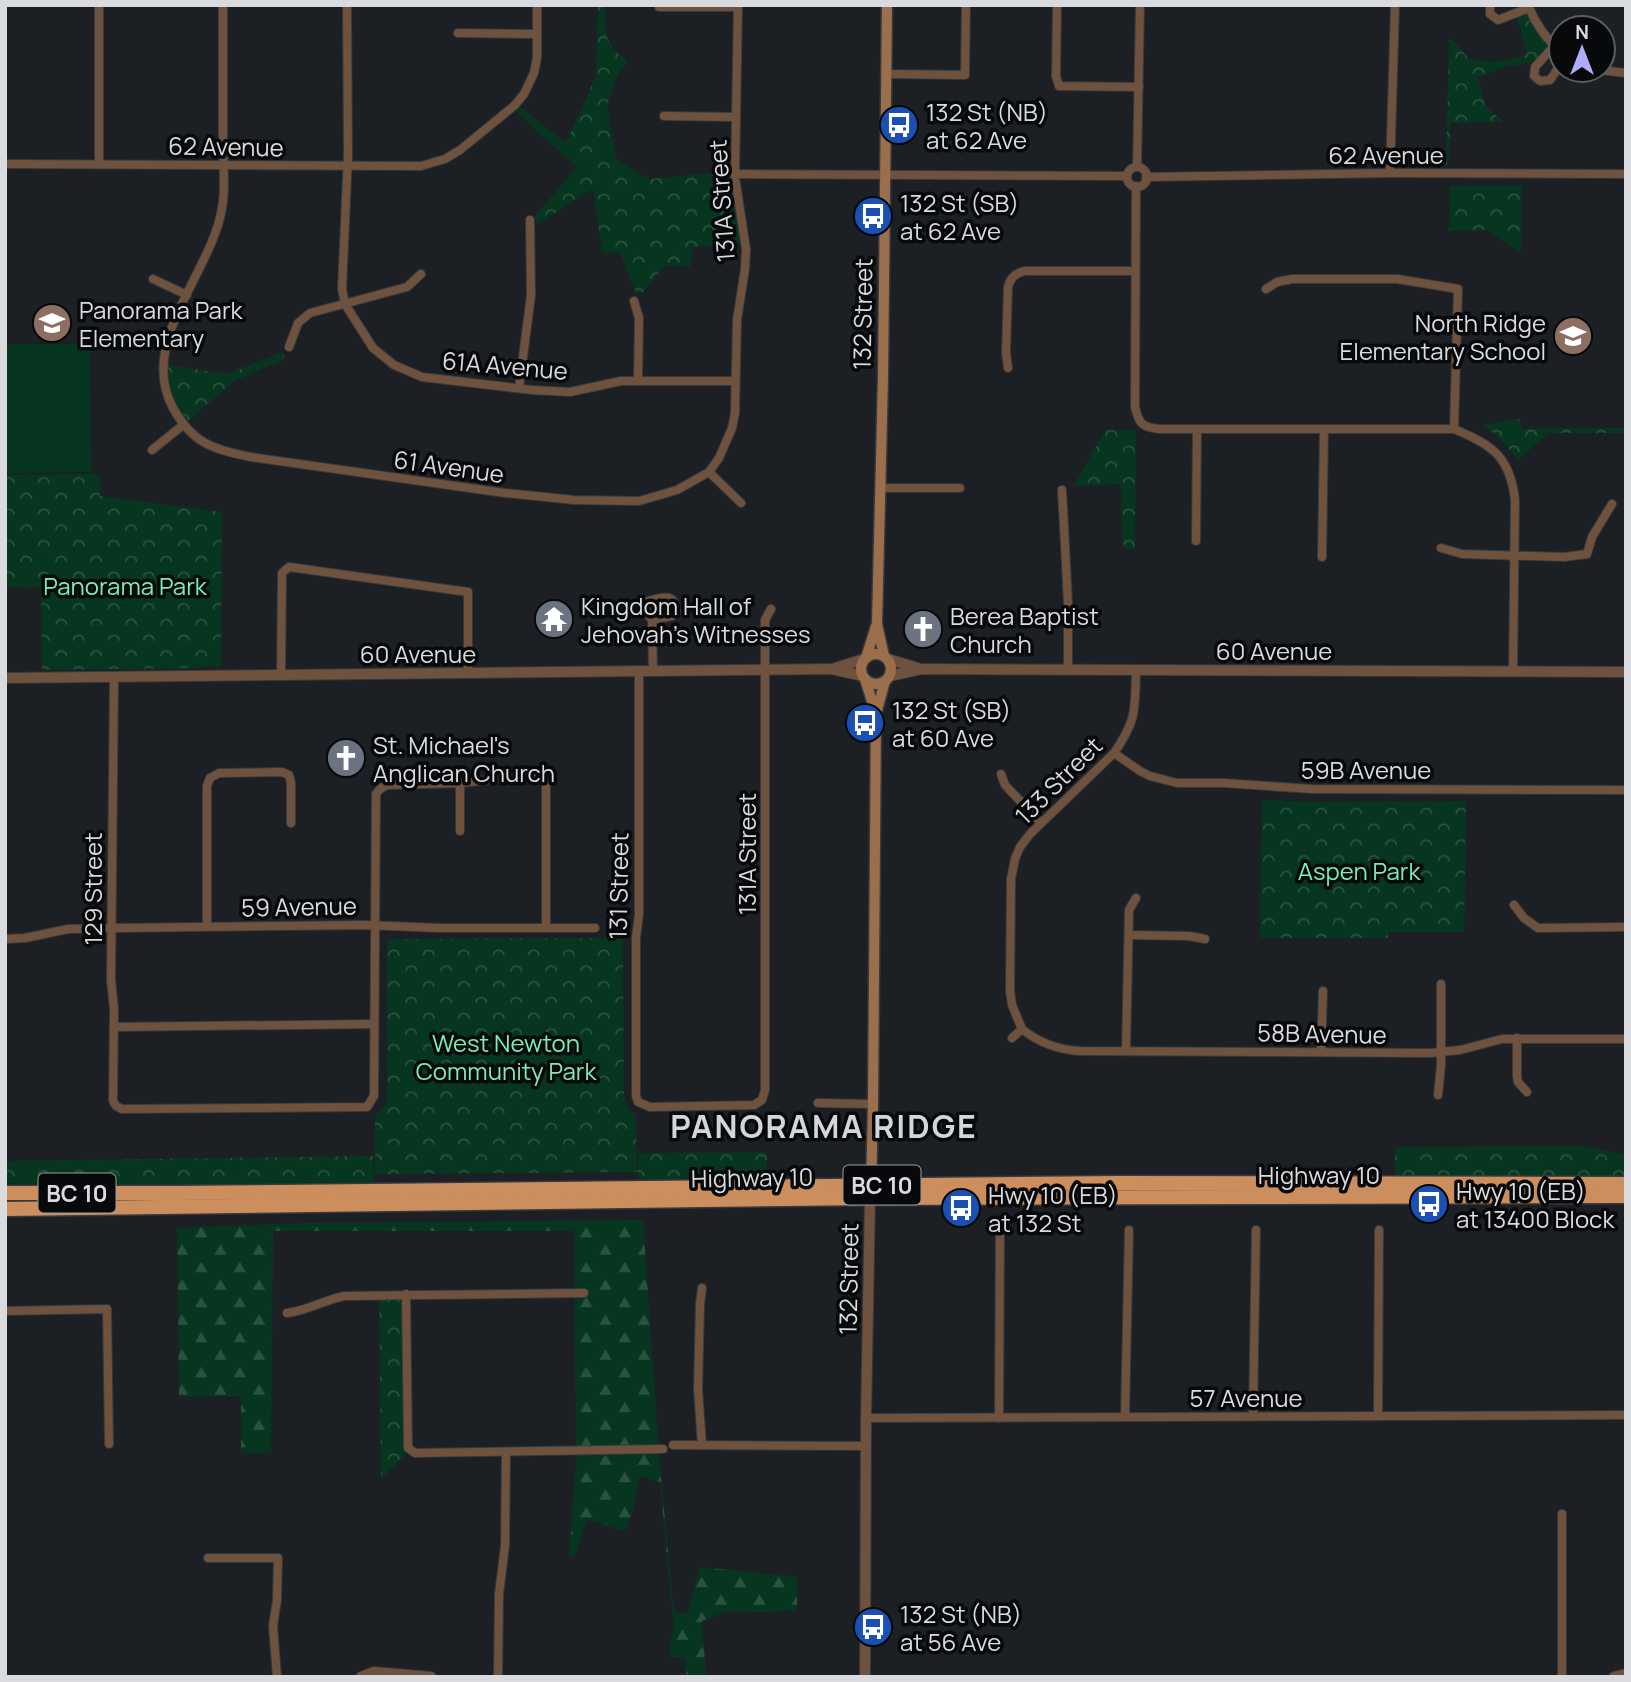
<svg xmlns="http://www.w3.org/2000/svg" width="1631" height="1682" font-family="Manrope,sans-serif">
<defs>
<pattern id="forest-firs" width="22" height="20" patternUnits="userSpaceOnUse" patternTransform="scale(1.75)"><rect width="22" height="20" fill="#073620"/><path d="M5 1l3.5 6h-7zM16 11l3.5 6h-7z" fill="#2b5240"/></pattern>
<pattern id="park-crowns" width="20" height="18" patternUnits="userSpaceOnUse" patternTransform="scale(1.75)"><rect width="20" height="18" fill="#073620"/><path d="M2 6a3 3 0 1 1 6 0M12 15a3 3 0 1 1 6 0" fill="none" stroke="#2b5240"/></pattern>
</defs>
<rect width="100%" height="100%" fill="#1c1f24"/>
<path fill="#073620" d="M5,344h85l1,128 -86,1z"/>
<path fill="url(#forest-firs)" d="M643,1220l16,237 15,154 13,3 13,-47 97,10v33l-35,2 -35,-1 -25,10 4,56h-16l-4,-3v-17h-16v-17l4,-10 -14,-148 -20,-6 -9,41 -6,14 -38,-11 -12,35 -6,2 7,-96 -2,-230h-301l-2,222h-30v-57l-62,1 -2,-169 129,-5z"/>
<g fill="url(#park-crowns)">
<path d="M598,5h7c0,28 -2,39 23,56l-11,15 -10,30 9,53 33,20 51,-5h32l10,69 -50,4 -2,20 -25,-2 -23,28h-6l-16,-40 -18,-1 -9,-63 -56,35 -2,-8 42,-49 -61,-55 4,-5 46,36 30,-67z"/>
<path d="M1527,12l24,34 -17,16 -29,5 -27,10 7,28 18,17 -53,1v26l-4,22 3,-131 3,-1 17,20c26,4 33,4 58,-5l-10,-37z"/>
<path d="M1450,186h72l-1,66 -34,-22 -38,1z"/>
<path d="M282,352l3,7 -51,22 -48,42 -12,-19 -7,-39 61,9z"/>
<path d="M1520,419l1,10 105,-1v5h-77l-31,27 -19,-23 -18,-12z"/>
<path d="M1105,430h31l-1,119h-11l-2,-14 -1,-51 -47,2z"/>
<path d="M99,474l1,22 122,16 -1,154h-16l-4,2 -159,2 -1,-83h-36v-112z"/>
<path d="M1262,800l64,2 140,-1 -2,131h-76v6h-128z"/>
<path d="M623,938l1,157 4,13 8,8 1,56 -262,2v-58l10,-9 2,-6v-162z"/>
<path d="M1583,1146l43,9v24l-231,-2v-30z"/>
<path d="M767,1152v24l-129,4v-27z"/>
<path d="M373,1156l1,29 -247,1 -122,-3v-22z"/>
<path d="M379,1297h24l3,10v147l-25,25z"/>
</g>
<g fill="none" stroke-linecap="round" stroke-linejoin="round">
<g stroke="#36393e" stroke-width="10">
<g id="minor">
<path d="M223,5c0,47 0,93 0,139 0,21 3,44 -1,64 -10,64 -85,134 -49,200 20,36 40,41 78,49l254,36 69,7 65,1 38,-11 32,-18 10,-14 13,-30 3,-15 2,-93 8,-51 1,-20 -11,-72 3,-172"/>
<path d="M347,5l1,150 -6,134 3,15 28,44 21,17 28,12 110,13 38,2 51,-11h114"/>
<path d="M1057,5l-1,71 3,10 80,1"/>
<path d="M1490,5v9l8,6 31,-12"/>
<path d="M1528,5c7,18 19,35 33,47"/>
<path d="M659,7h79"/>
<path d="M458,33l79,1"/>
<path d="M1554,46l-19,21 -1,9 6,5 10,-1 11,-16"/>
<path d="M1600,70l26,3"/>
<path d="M887,74l78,1 1,-70"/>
<path d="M664,116l71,1"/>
<path d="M5,164l416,2 24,-7 15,-9 55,-45 9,-11 10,-21 3,-15v-53"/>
<path d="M99,164v-159"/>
<path d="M1137,167l3,-162"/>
<circle cx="1137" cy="177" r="10"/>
<path d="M1390,173l5,-168"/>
<path d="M735,174l392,2"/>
<path d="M1146,177l244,-4 236,1"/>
<path d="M1136,186l-1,221c4,17 7,20 24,22h295c38,16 56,27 61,71l-2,171"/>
<path d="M153,279l34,16"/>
<path d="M1266,289l11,-7 15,-3h105l61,10 -4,140"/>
<path d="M634,301l5,17 -1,63"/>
<path d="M289,347l9,-24 12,-10 97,-26 14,-13"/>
<path d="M1008,368l-2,-15 2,-66c2,-9 7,-14 17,-16h110"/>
<path d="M519,388l12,-93 -1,-75"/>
<path d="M152,450l31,-25"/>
<path d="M709,472l32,31"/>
<path d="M880,488h80"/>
<path d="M1062,490l6,113v67"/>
<path d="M1196,541l1,-111"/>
<path d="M1441,548l21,6 102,3 23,-3 5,-17 20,-33"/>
<path d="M1322,557l2,-128"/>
<path d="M652,620l20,-4 4,-3c0,-21 -13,-16 -28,-12l-2,11 6,8 1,51"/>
<path d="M639,671v243l-3,24v158l2,6 12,5 104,-2 8,-5 3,-10v-470l6,-11"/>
<path d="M281,675l1,-102 7,-6 179,25v82"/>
<path d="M114,677l-3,303 3,29 -1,92 3,5 6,3 245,-2 7,-11 2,-302 4,-5 7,-4 73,-2 73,-8 7,3 6,6v144"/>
<path d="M1114,753l26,18 10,5 27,7h47l88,6 314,1"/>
<path d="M1001,774l4,11 36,38"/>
<path d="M460,783v48"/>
<path d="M1514,905l10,13 14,10 88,-1"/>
<path d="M207,926v-140l3,-8 9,-5 63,-1 7,3 2,8v40"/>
<path d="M1129,935l60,1 16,3"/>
<path d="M5,939l20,-1 43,-9 49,-1 248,-3 75,3h155"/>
<path d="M114,1027l260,-3"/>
<path d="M1022,1029c17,14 37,21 59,22l349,2 30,-3 42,-11h124"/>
<path d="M1012,1038l10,-9 -10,-24 -2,-14 1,-112 4,-20 5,-12 10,-13 84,-81c23,-33 21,-44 22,-83"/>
<path d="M1517,1038v38l1,6 9,10"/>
<path d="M1126,1051l3,-141 7,-12"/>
<path d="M1321,1052l2,-61"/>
<path d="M1438,1095l3,-30v-81"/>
<path d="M818,1103l55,1"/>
<path d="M406,1294l2,154 7,5 248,-4"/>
<path d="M5,1311l102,-2 2,135"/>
<path d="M287,1313c20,-2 37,-13 57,-17l240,-3"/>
<path d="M1253,1416l3,-186"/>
<path d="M1378,1416l1,-186"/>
<path d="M1125,1417l4,-187"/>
<path d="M866,1418l760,-3"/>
<path d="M999,1418l1,-188"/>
<path d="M673,1445l193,1"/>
<path d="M702,1445l-4,-56 2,-85 2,-16"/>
<path d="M1562,1514v163"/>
<path d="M208,1558h70l-1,42 -4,26 4,51"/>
<path d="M498,1677l1,-83 6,-48 1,-94"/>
</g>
</g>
<g stroke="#36393e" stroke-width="12">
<g id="tertiary">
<path d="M888,659l30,9"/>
<path d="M835,668l29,-9"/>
<path d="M890,676l32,-7 704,3"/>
<path d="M5,678l826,-9 32,7"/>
<path d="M361,1677l13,-5 57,5"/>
<path d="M865,1677l1,-259 4,-220"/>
<path d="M1614,1677l12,-3"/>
</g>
</g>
<g stroke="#36393e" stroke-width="13">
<g id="secondary">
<circle cx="876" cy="669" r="15"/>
<path d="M884,656l-7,-32 6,-247 4,-372"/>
<path d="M866,658l10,-32"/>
<path d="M865,679l11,35"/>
<path d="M871,1192l2,-88 3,-390 9,-33"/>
</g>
</g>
<g stroke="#36393e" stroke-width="17">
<g id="trunk">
<path d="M5,1193h170l945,-10 506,1"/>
<path d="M5,1209l865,-11 756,-2"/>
</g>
</g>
<use href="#minor" stroke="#6e523d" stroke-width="8"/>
<use href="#tertiary" stroke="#6e523d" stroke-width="10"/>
<use href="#secondary" stroke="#9b6e4c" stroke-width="10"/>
<use href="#trunk" stroke="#cd8e5d" stroke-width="14"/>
</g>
<defs>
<g id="bus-disc" transform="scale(2.0125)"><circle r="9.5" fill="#1a4fb4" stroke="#08090b"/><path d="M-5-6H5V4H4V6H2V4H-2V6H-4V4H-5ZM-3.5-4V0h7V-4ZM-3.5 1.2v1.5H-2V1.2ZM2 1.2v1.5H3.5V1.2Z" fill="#fff"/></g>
<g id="school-disc" transform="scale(2.0125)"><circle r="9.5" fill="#8d6e63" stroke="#08090b"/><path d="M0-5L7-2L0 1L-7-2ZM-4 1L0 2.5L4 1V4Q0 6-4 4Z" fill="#fff"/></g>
<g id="temple-disc" transform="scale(2.0125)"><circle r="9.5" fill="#6b7280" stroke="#08090b"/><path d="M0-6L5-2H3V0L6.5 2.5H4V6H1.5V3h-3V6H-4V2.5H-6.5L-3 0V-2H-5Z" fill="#fff"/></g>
<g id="church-disc" transform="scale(2.0125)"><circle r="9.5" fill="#6b7280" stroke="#08090b"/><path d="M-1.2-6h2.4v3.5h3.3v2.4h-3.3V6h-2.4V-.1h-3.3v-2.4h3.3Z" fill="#fff"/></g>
</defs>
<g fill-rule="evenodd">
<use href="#bus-disc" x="899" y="125"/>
<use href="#bus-disc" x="873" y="216"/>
<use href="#school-disc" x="52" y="323"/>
<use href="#school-disc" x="1573" y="336"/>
<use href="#temple-disc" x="554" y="619"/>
<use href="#church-disc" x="923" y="629"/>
<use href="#bus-disc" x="865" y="723"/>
<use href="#church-disc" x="346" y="758"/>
<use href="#bus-disc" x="1429" y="1204"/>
<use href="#bus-disc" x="961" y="1208"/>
<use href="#bus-disc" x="873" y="1627"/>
</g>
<g text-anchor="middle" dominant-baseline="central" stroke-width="7" stroke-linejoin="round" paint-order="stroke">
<g fill="#08090b" stroke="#9a9c9f" stroke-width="2">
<rect x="843.5" y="1165.5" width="77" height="39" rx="5"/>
<rect x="38.5" y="1173.5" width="77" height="39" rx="5"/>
</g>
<g font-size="23" font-weight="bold" fill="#d9dbde">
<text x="882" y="1185">BC 10</text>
<text x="77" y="1193">BC 10</text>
</g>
<g font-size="24" fill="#d9dbde" stroke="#08090b" text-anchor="start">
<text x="926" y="111">132 St (NB)<tspan x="926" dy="28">at 62 Ave</tspan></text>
<text x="900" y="202">132 St (SB)<tspan x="900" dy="28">at 62 Ave</tspan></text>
<text x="79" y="309">Panorama Park<tspan x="79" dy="28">Elementary</tspan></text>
<text x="1546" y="322" text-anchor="end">North Ridge<tspan x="1546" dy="28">Elementary School</tspan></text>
<text x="581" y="605">Kingdom Hall of<tspan x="581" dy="28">Jehovah's Witnesses</tspan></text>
<text x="950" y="615">Berea Baptist<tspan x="950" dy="28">Church</tspan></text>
<text x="892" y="709">132 St (SB)<tspan x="892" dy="28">at 60 Ave</tspan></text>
<text x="373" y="744">St. Michael's<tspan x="373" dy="28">Anglican Church</tspan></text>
<text x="1456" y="1190">Hwy 10 (EB)<tspan x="1456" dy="28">at 13400 Block</tspan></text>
<text x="988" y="1194">Hwy 10 (EB)<tspan x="988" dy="28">at 132 St</tspan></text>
<text x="900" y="1613">132 St (NB)<tspan x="900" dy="28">at 56 Ave</tspan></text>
</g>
<g font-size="24" fill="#d9dbde" stroke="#08090b">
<text transform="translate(226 146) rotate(1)">62 Avenue</text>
<text x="1386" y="154">62 Avenue</text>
<text transform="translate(721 201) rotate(-94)">131A Street</text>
<text transform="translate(862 314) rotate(-89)">132 Street</text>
<text transform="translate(505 365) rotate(5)">61A Avenue</text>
<text transform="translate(449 466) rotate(8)">61 Avenue</text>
<text x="1274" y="650">60 Avenue</text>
<text x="418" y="653">60 Avenue</text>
<text x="1366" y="769">59B Avenue</text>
<text transform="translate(1058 780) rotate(-45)">133 Street</text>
<text transform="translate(746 854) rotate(-90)">131A Street</text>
<text transform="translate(618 886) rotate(-89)">131 Street</text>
<text transform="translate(92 889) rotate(-90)">129 Street</text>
<text transform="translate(299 906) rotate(-1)">59 Avenue</text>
<text transform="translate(1322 1033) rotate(1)">58B Avenue</text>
<text x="1319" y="1174">Highway 10</text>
<text transform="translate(752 1177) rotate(-1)">Highway 10</text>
<text transform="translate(848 1279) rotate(-89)">132 Street</text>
<text x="1246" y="1397">57 Avenue</text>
</g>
<g font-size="24" fill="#7befb0" stroke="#08090b">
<text x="125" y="585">Panorama Park</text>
<text x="1359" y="870">Aspen Park</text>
<text x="506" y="1042">West Newton<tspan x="506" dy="28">Community Park</tspan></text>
</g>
<g font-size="32" font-weight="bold" letter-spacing="2" fill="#d1d5dc" stroke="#08090b">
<text x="824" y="1126">PANORAMA RIDGE</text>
</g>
</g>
<rect width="1631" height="1682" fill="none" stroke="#d9dbde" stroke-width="14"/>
<g transform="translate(1582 49)"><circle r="33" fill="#08090b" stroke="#5c5d5f" stroke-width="2"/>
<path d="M0-5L12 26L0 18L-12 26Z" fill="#afaefa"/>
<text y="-10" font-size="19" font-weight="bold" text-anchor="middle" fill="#d9dbde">N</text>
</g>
</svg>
